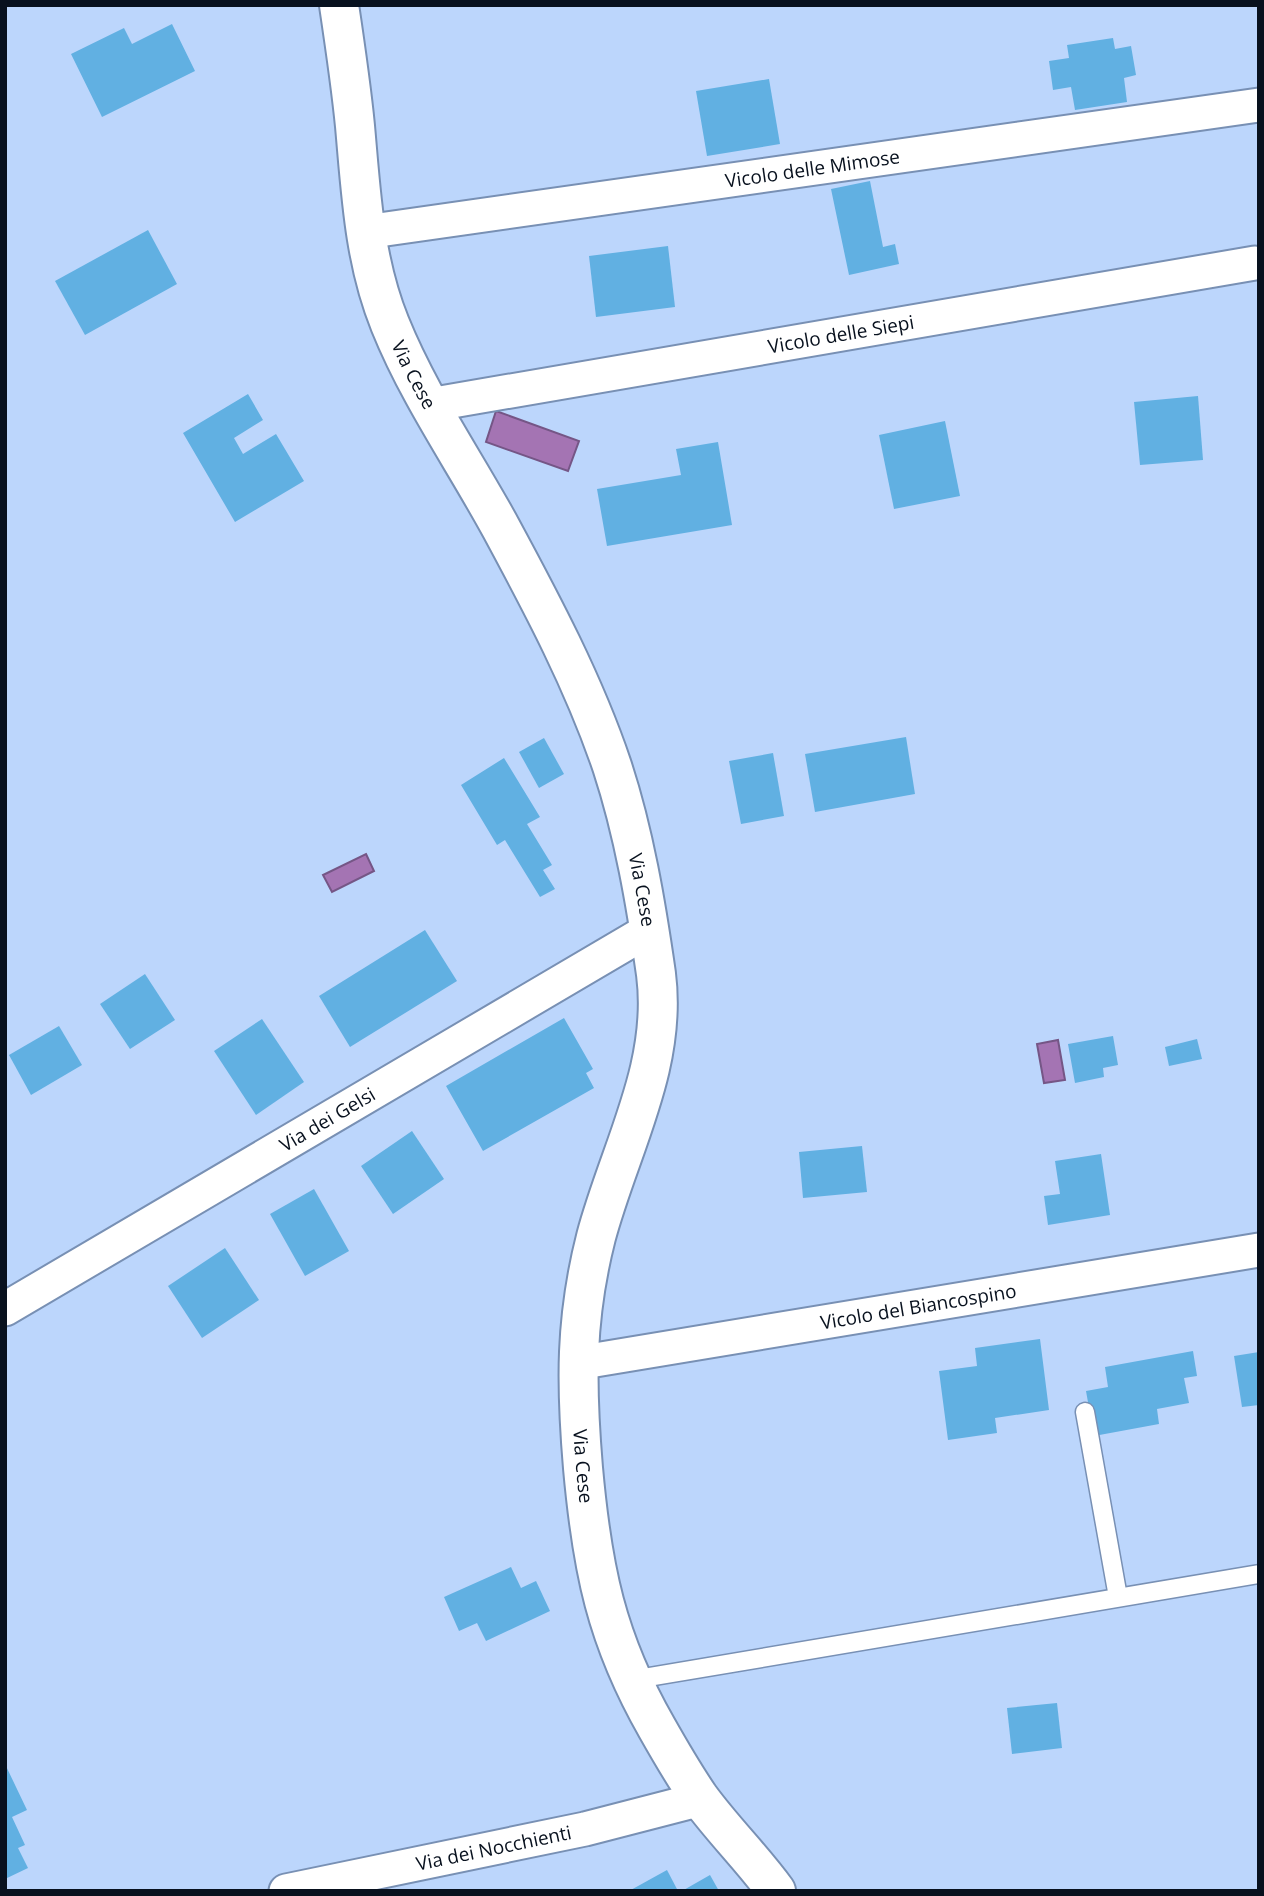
<svg xmlns="http://www.w3.org/2000/svg" width="1264" height="1896" font-family="'Open Sans',sans-serif">
<rect width="100%" height="100%" fill="#bcd6fc"/>
<g fill="#a474b3" stroke="#755686" stroke-width="2">
<path d="M496,411l83,30 -11,30 -82,-29z"/>
<path d="M366,854l8,17 -42,21 -9,-17z"/>
<path d="M1058,1040l7,40 -21,3 -7,-39z"/>
</g>
<g fill="#61b0e2">
<path d="M172,24l23,47 -93,46 -31,-63 53,-26 8,16z"/>
<path d="M1113,38l2,11 16,-3 5,29 -12,3 3,24 -52,8 -4,-23 -18,3 -4,-29 20,-3 -2,-13z"/>
<path d="M769,79l11,65 -73,12 -11,-65z"/>
<path d="M870,181l13,66 12,-3 4,20 -50,11 -18,-86z"/>
<path d="M148,230l29,54 -92,51 -30,-54z"/>
<path d="M668,246l7,61 -79,10 -7,-61z"/>
<path d="M248,394l15,26 -29,18 9,16 33,-20 28,47 -69,41 -52,-89z"/>
<path d="M1198,396l5,64 -63,5 -6,-63z"/>
<path d="M945,421l15,75 -66,13 -15,-74z"/>
<path d="M718,442l14,83 -125,21 -10,-57 84,-14 -5,-26z"/>
<path d="M906,737l9,57 -100,18 -10,-58z"/>
<path d="M544,738l20,36 -25,14 -20,-36z"/>
<path d="M773,753l11,63 -43,8 -12,-63z"/>
<path d="M504,758l36,59 -13,7 25,41 -9,5 12,19 -15,8 -35,-57 -8,5 -36,-60z"/>
<path d="M425,930l32,51 -107,66 -31,-51z"/>
<path d="M145,974l30,46 -45,29 -30,-45z"/>
<path d="M564,1018l29,51 -7,4 8,15 -111,63 -37,-65z"/>
<path d="M262,1019l42,63 -48,33 -42,-64z"/>
<path d="M59,1026l23,39 -51,30 -22,-40z"/>
<path d="M1113,1036l5,29 -15,3 1,9 -29,6 -7,-39z"/>
<path d="M1197,1039l5,20 -33,7 -4,-19z"/>
<path d="M412,1131l32,48 -51,35 -32,-48z"/>
<path d="M862,1146l5,46 -64,6 -4,-46z"/>
<path d="M1101,1154l9,61 -62,10 -4,-29 16,-2 -5,-33z"/>
<path d="M314,1189l35,62 -44,25 -35,-62z"/>
<path d="M225,1248l34,52 -57,38 -34,-52z"/>
<path d="M1040,1339l9,71 -54,8 2,15 -49,7 -9,-69 38,-5 -2,-18z"/>
<path d="M1193,1351l4,25 -13,2 5,25 -32,6 2,15 -65,12 -8,-45 22,-4 -3,-20z"/>
<path d="M1259,1352v53l-17,2 -8,-51z"/>
<path d="M511,1567l10,21 15,-7 14,30 -64,30 -9,-18 -18,8 -15,-34z"/>
<path d="M1057,1703l5,45 -50,6 -5,-46z"/>
<path d="M5,1764l22,46 -15,7 13,28 -7,3 10,20 -23,11z"/>
<path d="M667,1870l11,21h-49z"/>
<path d="M710,1875l9,16h-37z"/>
</g>
<g fill="none" stroke-linecap="round" stroke-linejoin="round">
<g stroke="#7890b4" stroke-width="21">
<g id="lane">
<path d="M1085,1412l33,185"/>
<path d="M631,1680l628,-106"/>
</g>
</g>
<g stroke="#7890b4" stroke-width="37">
<g id="street">
<path id="s1" d="M365,232l894,-127"/>
<path id="s2" d="M429,405l826,-142"/>
<path id="s3" d="M5,1309l644,-379"/>
<path id="s4" d="M577,1363l682,-113"/>
<path id="s5" d="M286,1891l299,-62 116,-30"/>
</g>
</g>
<g stroke="#7890b4" stroke-width="42">
<g id="secondary">
<path id="s6" d="M339,5c6,40 12,80 16,121 6,67 9,134 35,198 29,72 74,136 111,204 41,76 83,155 111,238 22,67 34,138 44,208 12,93 -37,176 -60,263 -21,82 -20,148 -13,231 9,100 23,171 74,260 13,23 27,47 42,69 24,33 53,61 77,94"/>
</g>
</g>
<use href="#lane" stroke="#fff" stroke-width="18"/>
<use href="#street" stroke="#fff" stroke-width="33"/>
<use href="#secondary" stroke="#fff" stroke-width="38"/>
</g>
<g text-anchor="middle" dominant-baseline="central" stroke-width="6" stroke-linejoin="round" paint-order="stroke">
<g font-size="19" fill="#08111e" stroke="#d3e3fa">
<text stroke="none"><textPath href="#s1" startOffset="452">Vicolo delle Mimose</textPath></text>
<text stroke="none"><textPath href="#s2" startOffset="418">Vicolo delle Siepi</textPath></text>
<text stroke="none"><textPath href="#s6" startOffset="380">Via Cese</textPath></text>
<text stroke="none"><textPath href="#s6" startOffset="947">Via Cese</textPath></text>
<text stroke="none"><textPath href="#s3" startOffset="374">Via dei Gelsi</textPath></text>
<text stroke="none"><textPath href="#s4" startOffset="346">Vicolo del Biancospino</textPath></text>
<text stroke="none"><textPath href="#s6" startOffset="1535">Via Cese</textPath></text>
<text stroke="none"><textPath href="#s5" startOffset="212">Via dei Nocchienti</textPath></text>
</g>
</g>
<rect width="1264" height="1896" fill="none" stroke="#08111e" stroke-width="14"/>
</svg>
